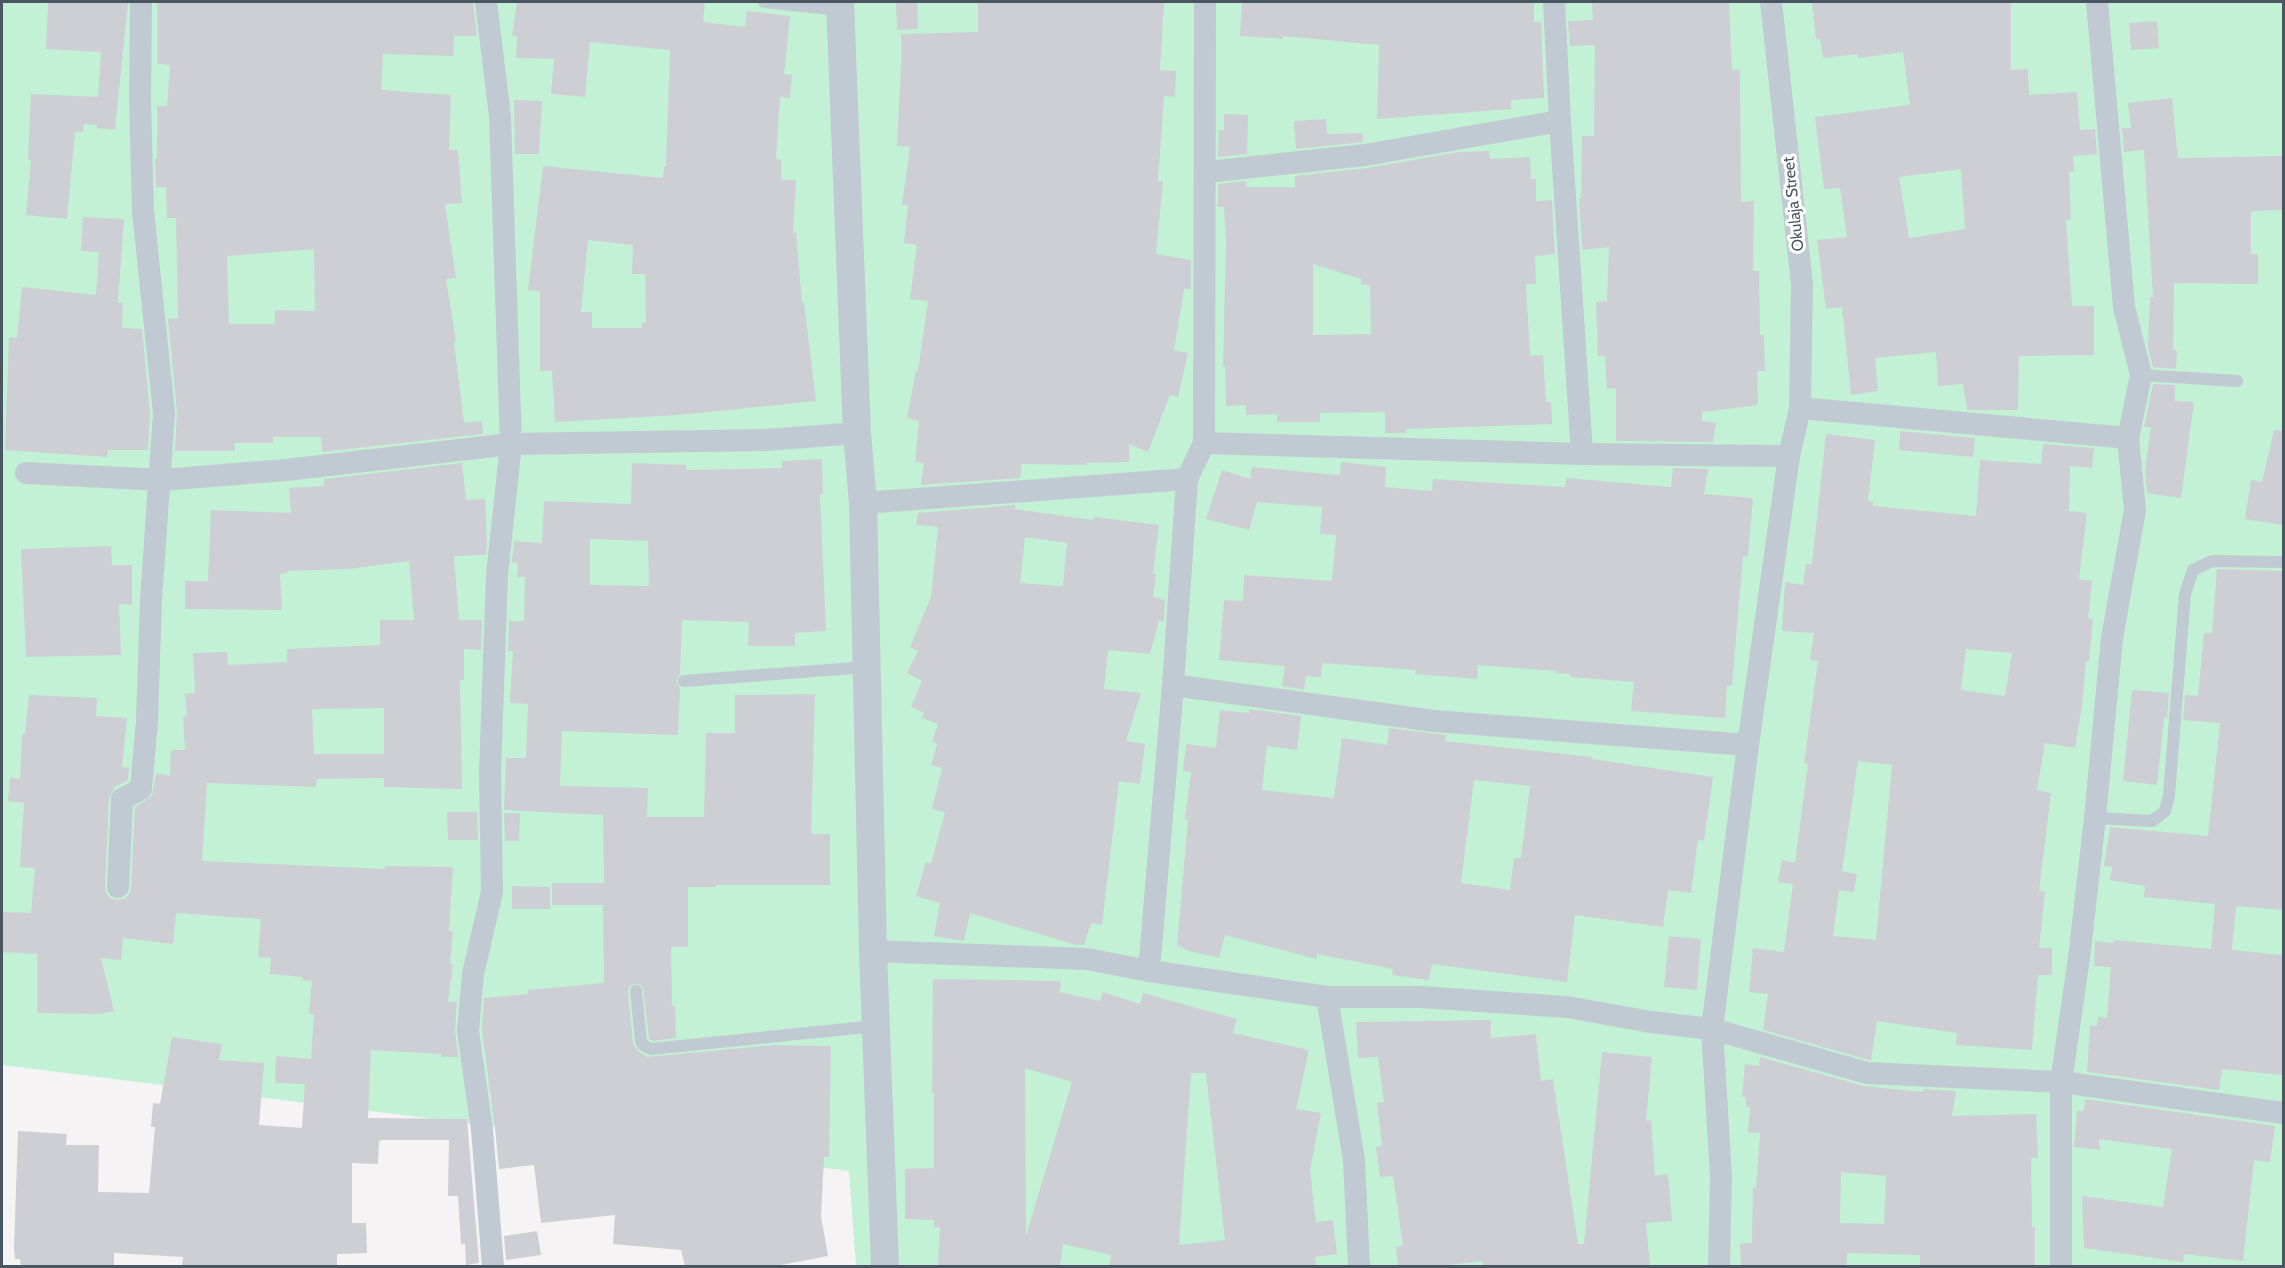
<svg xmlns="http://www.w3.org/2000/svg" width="2285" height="1268" font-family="Cabin,sans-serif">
<rect width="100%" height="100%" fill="#f5f3f3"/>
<path fill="#c3f1d5" d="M2,2h2281v1264h-1427l-7,-95 -847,-106z"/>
<g fill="#cdcfd5" fill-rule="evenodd">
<path d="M48,2h80l-13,128 -18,-2v-3l-13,-1 -1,8h-8l-8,87 -41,-4 5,-55h-3l3,-66 67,3 3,-45 -55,-3z"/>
<path d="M157,2h316l4,34h-23l-1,20 -70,-2 -2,36 70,5 -2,55h9l4,53 -17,1 11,74 -10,1 10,62 -2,1 10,81 18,-2 1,13 -161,18 -1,-15h-48v6h-39l1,8h-60l2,-39 -9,-93 10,-1 -2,-100h-9l-1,-31h-10l-1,-29h2v-52h10l3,-41 -13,-1zM314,249l1,62 -40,-1v14h-46l-2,-68z"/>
<path d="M517,2h188l-2,20 42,5 2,-16 43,5 -6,58 8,1 -2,23 -10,-1 -4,62 5,1v20h15l-3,53 3,-1 6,71h2l12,98 -138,14 -123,7 -3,-51h-12v-80l-12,-1 15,-124 120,12 1,-12h2l4,-116 -80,-8 -5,55 -34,-3 3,-35 -38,-1 1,-22h-5zM588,240l45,5 -1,29h13l1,49h-4v5h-50v-16h-11z"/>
<path d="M896,2h21l1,27 -21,1z"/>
<path d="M978,2h186l-4,68 16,1 -1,26 -11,-1 -6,85h5l-7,73 35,6v29h-7l-10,61 14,3 -10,44 -8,-2 -22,57 -19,-8v18l-42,1v2l-65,-1 -2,14 -99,7 3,-22 -9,-1 4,-41 -12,-3 9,-48 2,1 10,-70 -18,-2 7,-54 -13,-2 4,-38h-6l8,-58 -13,-1 4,-80v-32l77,-2z"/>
<path d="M1242,2h292v20h7l3,76 -33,2v9l-134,10 2,-74 -96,-9v3l-43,-3z"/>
<path d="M1592,2h137l3,68 8,-1 1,133 13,-1 -1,70h6l1,64h4l1,36h-8l1,34 -56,7v9l14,2 -3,19 -97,-1v-53l-9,1 -2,-33h-7l-2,-54 11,-1 2,-54 -27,3 -3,-52h2l1,-62h12l1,-91 -25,1 -2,-25 25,-1z"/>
<path d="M1812,2h199v68l17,-1 1,26 48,-3 3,38 15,-1 2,25 -24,2 1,15 -5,1 2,47 -5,1 6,86h22v49l-75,1 -1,54h-51l-4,-26 -25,2 -2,-34 -61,6 3,33 -27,4 -9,-88 -16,2 -9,-69 30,-3 -7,-49 -16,1 -9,-72 95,-12 -7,-53 -45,6v-4l-35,4 -3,-19h-4zM1961,169l4,60 -56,9 -10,-61z"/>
<path d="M2157,21l2,27 -28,2 -2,-27z"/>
<path d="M2172,98l6,60 105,-2v54l-32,1v43h7v30l-84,-1 -1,67h4l-1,19 -23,-2 -5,-19 2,-51h3l-9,-147 -20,2 -2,-24h9l-3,-25z"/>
<path d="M514,100l28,1 -3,53h-24z"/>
<path d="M1224,114l24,1 -1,39 -29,3 1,-27h5z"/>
<path d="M1326,119l1,15 36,-1v9l-67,7 -2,-28z"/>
<path d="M1489,151l1,8 40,-2 1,22h5v22l16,-1 3,54 -20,2 1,28h-10l4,72 13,-1 3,47h5l1,22 -146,5v4h-21v-21l-65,1v9h-43v-8l-31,1v-10l-20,1 -1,-40h-2l3,-125 -2,-34h-6v-23l28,-3v6h49v-11l72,-8 92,-16zM1313,264l48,15v6h9l1,49 -58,1z"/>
<path d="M83,217l41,2 -6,84h5l-1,25 20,1 8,84 -2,37h-40l-1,7 -102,-7 4,-113 8,1 5,-51 74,8 3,-43 -18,-1z"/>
<path d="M2153,384l22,1v16l19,1 -13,96 -34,-5 -2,-23 6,-43h-7z"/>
<path d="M2274,430l9,1v94l-38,-6 6,-39 11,2z"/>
<path d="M1900,431l75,7 -2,19 -74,-7z"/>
<path d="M1826,434l49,6 -7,61 5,1v4l103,10 4,-56 61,4 2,-20 51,4 -2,20 -22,-2 -1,45 18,2 -8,66 13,2 -4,37 5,1 -4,42h-3l-4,44 -7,43 -30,-5 -8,47 14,3 -12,98 6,1 -6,56h13v27h-14l-6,75 -76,-5 1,-12 -80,-12 -6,39h-2l-106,-30 5,-36 -19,-2 4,-44 31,4 9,-68 -15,-2 4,-22 13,3 13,-99 -4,-1 14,-102 -8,-1 4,-27 -32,-2 3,-49 18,3 3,-21h6zM1966,649l46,4 -7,43 -44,-6zM1858,761l34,4 -16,175 -43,-4 6,-46 15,2 3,-18 -15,-3z"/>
<path d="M822,459l1,35h-3l6,137 -31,2v13h-47l1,-24 -67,-2 -2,54 -4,7 4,7 -2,47 -116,-4 -2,55 88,2 -1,29h57l2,-84h29v-38l80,-1 -4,140h19v51h-114v2h-28v60h-17l1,59h3l1,32 -23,3 -4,-2 -6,-52 -8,-4 -6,4 -1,5 5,52 6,8 9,5 126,-12 57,1 -2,111h-5l-3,59 7,40 -52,10h-91l-4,-16 -68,-6 2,-29 -74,8 -7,-58 -35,4 -4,-41 -13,-97 2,-33 44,-4v-4l76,-7 -1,-78h-51v-22h52l-1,-68 -99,-5 2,-52h20l2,-54 -18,-1 3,-52h-5l1,-30h15l1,-44h-8l1,-14 -6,-1 2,-21 28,2 2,-42 87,3 1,-41 54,2v5l96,-2v-7zM590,539l58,2 1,45 -59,-1z"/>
<path d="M1341,462l45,5 -1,20 47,4 1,-12 132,8 1,-9 105,9 2,-19 35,1 -4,25 49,4 -5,58h-5l-11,130h-5l-2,32 -94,-7 3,-29 -64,-5v-3l-14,-1v-2l-78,-6 -1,14 -62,-5 1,-4 -94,-7 -1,14 -15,-1 -2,14 -22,-4 3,-20 -66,-6 5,-60 19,1 1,-26 88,6 4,-46 -16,-1 2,-27 -65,-5 -8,28 -43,-11 16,-49 28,9 2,-12 88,8z"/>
<path d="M462,463l4,37 19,-1 2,46 -1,10 -32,1 5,64h23l-1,30 -17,-1v31h-4l2,109 -78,-2v-9l-67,1 -1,8 -109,-4 -5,78 183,8v-3l68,1 -4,64h4l-3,33 3,1 -5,37 9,-1 -2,29 3,27h-17v-3l-70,-4 -3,68 99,1 12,144 -13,2 -1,-21h-4l-3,-48h-10l1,-56h-66l-4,1 -1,23 -26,-1v60h14l1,30 -30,1v12h-155l1,-9 -69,-4v13h-93l-1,-7h-5l-1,-11 4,-117 49,3 -1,11h33l-1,47 51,1 6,-66h-4l2,-24 7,1 12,-67 50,7 -3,16 45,3 -5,62 43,3 3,-44 -30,-1 1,-27 35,3 3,-45h-5l3,-33 -10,-1 1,-3 -33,-3 1,-16 -13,-1 3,-38 -85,-6 -3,31 -50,-6 -2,22 -20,-2 13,53 -15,3 -62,-1v-59l-35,-2v-40l29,1 4,-45 -15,-1 4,-64 -16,-2 2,-23 10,1 2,-45h3l4,-39 68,3 -1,18 31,2 -5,49 7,1 -1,12 -13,7 -6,11 -4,88 1,7 4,5 7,2 7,-1 5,-4 2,-7 4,-81 17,-11 4,-23 14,3 1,-26h14l-2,-34h4l-2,-22 10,-1 -2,-40 34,-1 1,13 59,-3v-13l93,-4v-25h34l-5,-59 -60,8 -62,2v2l-7,1 2,36 -97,-1v-28h23l3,-71 80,3 -2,-25 35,-2v-7zM384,708v46h-70l-2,-45z"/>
<path d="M1015,505v4l78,11 1,-3 65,8 -6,49h3l-3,23 12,3 -1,22 -5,-2 -9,34 -42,-4 -4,39 37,4 -15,48 19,3 -5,40 -21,-3 -17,144 -11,-2 -7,22h-8l-106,-32 -6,28 -30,-5 6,-33 -24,-7 10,-34 5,2 14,-52 -13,-3 10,-41 -11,-3 6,-21 -5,-2 6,-18 -16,-6 2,-5 -13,-6 11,-26 -15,-8 11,-22 -8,-4 21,-50 7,-70 -22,-2 2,-12zM1025,537l42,6 -4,43 -43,-3z"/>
<path d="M111,546l1,19h20v40l-13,-1 2,51 -95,2 -5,-108z"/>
<path d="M2217,569l66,2v339l-47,-4 -4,44 51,5v120l-61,-6 -3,21 -132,-18 3,-47 7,1 1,-9 9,1 4,-51 -17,-1 1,-25 19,2v-3l97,9 4,-45 -71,-7 1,-11 -35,-6 2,-13 -8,-1 6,-39 98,9 12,-113 -37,-3 2,-25 13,1 6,-63h8z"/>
<path d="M2132,690l37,3 -2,25h-3l-7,67 -34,-4z"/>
<path d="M1249,709l52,7 -4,34 -30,-4 -5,44 72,8 8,-60 45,7 2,-17 57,7 -1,6 147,16v2l121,18 -9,64 -6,-1 -7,53 -23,-3 -5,37 -88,-12 -8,67 -135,-18 -3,16 -37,-5 1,-6 -76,-15 -1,5 -91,-24 -6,23 -34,-8v-2l-8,-2 11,-127h-3l6,-47 -8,-1 3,-27 30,4 4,-38 29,3zM1474,780l56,6 -9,72h-7l-4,32 -49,-7z"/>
<path d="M447,812h30l1,28h-30z"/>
<path d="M504,813h16l-1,28h-14z"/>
<path d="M512,886l38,1v22h-38z"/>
<path d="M1669,936l32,3 -4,51 -33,-3z"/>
<path d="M933,979l128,2 -1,11 40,9 3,-9 37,12 3,-11 94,26 -4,14 76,17 -13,59 25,4 -11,57 6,52 17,-2 4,34 -22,3 1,9h-207l2,-11 -48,-11 -3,22h-122l2,-39h-6v-7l-29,-1v-50l29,-1v-75h-2zM1025,1068l47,14 -46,154zM1191,1073h15l19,167 -46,5z"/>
<path d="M1491,1020v18l45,-4 5,47 12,-2 25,165h6l18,-192 50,5 -6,64 5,-1 4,56 13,-2 4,47 -26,2 4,43h-167v-5l-43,5h-42l-2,-19 7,-1 -10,-70 -13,1 -4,-30 6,-1 -5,-43 7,-1 -6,-45 -20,1 -2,-36z"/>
<path d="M1760,1057l104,29 58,6 1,-3 33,2 -4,25 84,-2 2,44h-7l1,69h3v39h-115v-11l-73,-2v13h-106l-1,-22 12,-1 1,-55h3l4,-55 -12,-1 2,-25h-4v-10h-4l3,-33 14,2zM1841,1172l45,4 -2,48 -44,-1z"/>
<path d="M2085,1099l190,27 -5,36 -16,-2 -11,101 -59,-7 -1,8 -99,-14 -2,-52 81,11 9,-58 -73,-10 1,11 -26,-3 3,-36h7z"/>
<path d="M537,1231l4,24 -35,5 -2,-24z"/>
</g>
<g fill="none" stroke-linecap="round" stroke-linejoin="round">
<g stroke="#c1cad2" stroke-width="12">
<path d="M764,2l76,8"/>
<path d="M2141,375l96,6"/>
<path d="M684,681l183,-14"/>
<path d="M2095,818l57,3 13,-10 4,-16 16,-201 8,-24 19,-9 72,1"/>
<path d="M636,991l5,50 2,4 8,4 225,-23"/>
</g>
<g stroke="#c1cad2" stroke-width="22">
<path d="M486,2l14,114 11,328 -14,131 -7,198 2,119 -19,82 -5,57 14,99 11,136"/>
<path d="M1554,2l6,119 22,333"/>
<path d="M1206,172l159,-17 195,-34"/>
<path d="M1800,408l328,30"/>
<path d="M1204,443l378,11 207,2"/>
<path d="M26,473l135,7 125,-10 225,-26 254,-4 92,-7"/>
<path d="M863,503l324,-24"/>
<path d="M1173,685l261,36 314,24"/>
<path d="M118,887l4,-88 19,-10 6,-68 4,-121 13,-187 -21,-202 -3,-111 1,-98"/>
<path d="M873,951l214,8 62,12 178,26h94l146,10 84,15 61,7 155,44 194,9 223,31"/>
<path d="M1149,971l24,-286 14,-206 17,-36 1,-441"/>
<path d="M1327,997l27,163 5,106"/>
<path d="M1719,1266l2,-90 -9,-147 36,-284 41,-289 11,-48 2,-124 -31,-282"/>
<path d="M2061,1266v-184l18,-124 16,-140 17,-180 23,-128 -7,-72 13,-63 -17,-68 -27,-305"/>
</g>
<path stroke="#c1cad2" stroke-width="28" d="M840,2l17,431 6,70 10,448 12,315"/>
</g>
<g text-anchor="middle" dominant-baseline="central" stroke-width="6" stroke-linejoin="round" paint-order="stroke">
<g font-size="16" fill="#4a5661" stroke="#fff">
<text transform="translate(1793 204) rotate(-96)">Okulaja Street</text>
</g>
</g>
<rect width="2285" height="1268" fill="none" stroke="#4a5661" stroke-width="6"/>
</svg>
